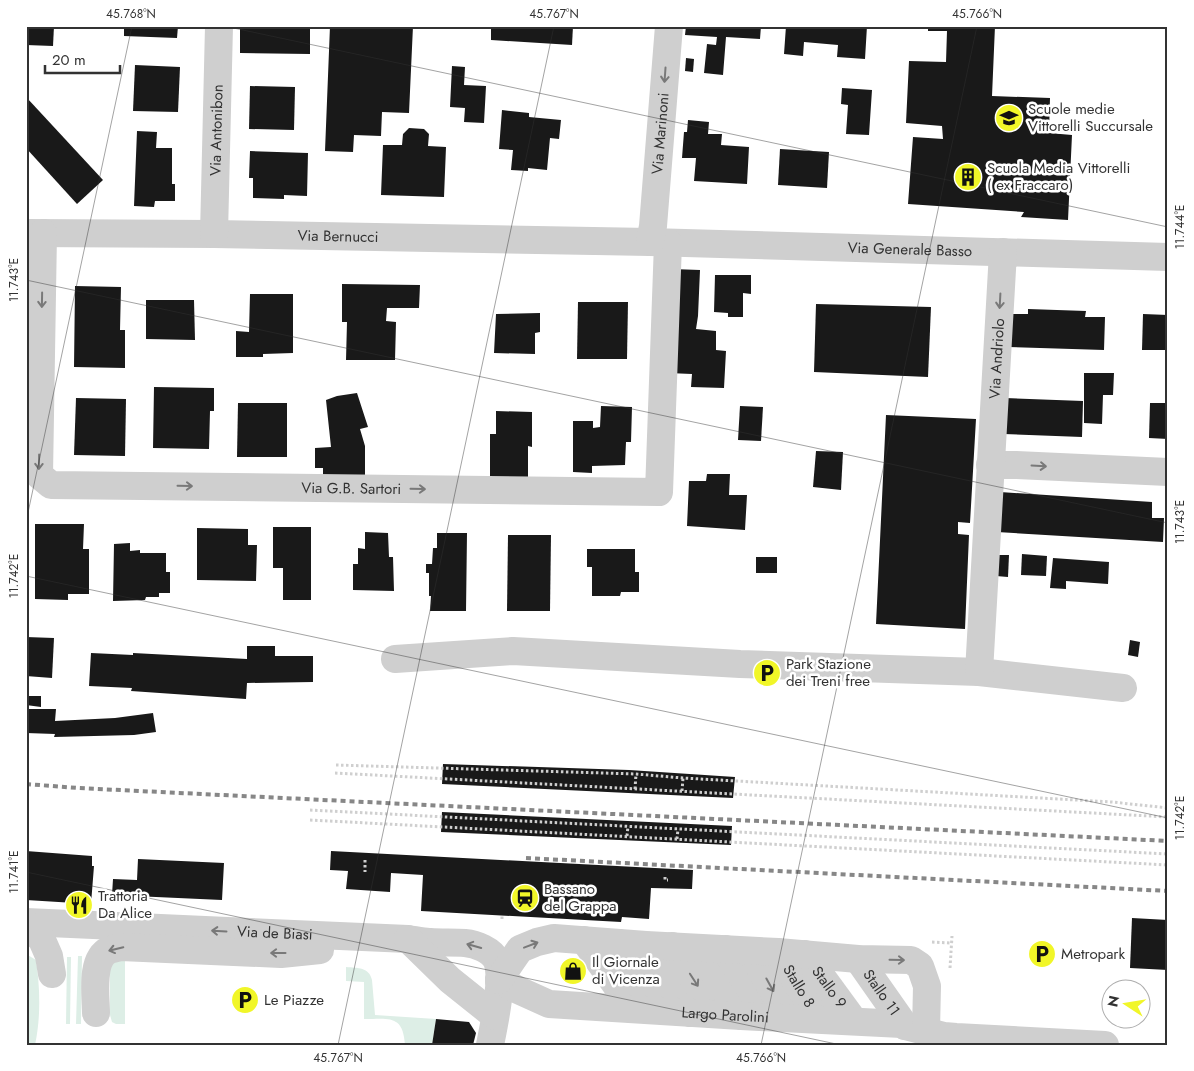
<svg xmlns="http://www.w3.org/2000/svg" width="1194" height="1071" font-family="Jost,sans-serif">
<rect width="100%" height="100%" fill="#fff"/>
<g fill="#ddeee6">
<path d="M26,954l10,6c4,27 5,57 -1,85h-9z"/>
<path d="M78,956h4l-1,68h-5z"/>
<path d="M67,957h4l-1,67h-4z"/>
<path d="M125,957v67h-9l-4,-2 -2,-7v-48l2,-5z"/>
<path d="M346,967c12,1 23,0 26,13l3,35 61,4 -4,26h-27c-2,-31 -16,-26 -41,-26v-37l-18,-1z"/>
</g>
<g fill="#191919">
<path d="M26,26h28l-1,20 -27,-1z"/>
<path d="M124,26h54l-1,12 -53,-2z"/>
<path d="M240,26h70v28l-70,-1z"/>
<path d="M330,26h83l-4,87 -27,-1 -1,24 -27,-1 -1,17 -28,-1z"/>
<path d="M491,26h82l-1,19 -81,-5z"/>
<path d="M686,26h75l-1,13 -34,-2 -3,38 -19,-2 3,-29 9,1 1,-8 -32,-2z"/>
<path d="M786,26h81l-2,33 -28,-2 1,-12 -34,-3 -1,14 -19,-2z"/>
<path d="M928,26h67l-3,70 58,2 -1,35 23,2 -4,85 -47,-3 3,-5 -116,-8 5,-67 30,2 -1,-13 -36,-3 3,-62 37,1 1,-31h-19z"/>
<path d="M686,58l8,1 -1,13 -8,-1z"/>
<path d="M135,65l45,2 -2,45 -45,-1z"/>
<path d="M452,66l13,1 -1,18 22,1 -2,37 -20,-1 1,-14 -15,-1z"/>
<path d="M250,86l45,1 -1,43 -45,-1z"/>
<path d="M842,88l30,2 -3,45 -23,-1 2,-29 -7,-1z"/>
<path d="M27,98l76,82 -26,24 -51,-56v-49z"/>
<path d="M502,110l27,3v4l32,3 -2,19 -9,-1 -3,32 -19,-2v3l-17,-1 2,-20 -14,-1z"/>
<path d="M688,120l21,2 -1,12h14l-1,11 28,2 -2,37 -53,-3 2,-23h-14l2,-26h3z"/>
<path d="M409,128l15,1 5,5 -1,12 18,1 -2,50 -63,-2 2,-50h19l1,-11z"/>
<path d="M137,131l20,1 -1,16h16v36h3v17h-20l-1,6 -20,-1z"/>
<path d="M780,149l49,3 -2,36 -49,-3z"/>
<path d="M250,151l58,2 -1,43 -23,-1v4l-31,-1v-20h-4z"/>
<path d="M672,269l28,1 -2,46 -2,13 20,2v19l10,1 -2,37 -33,-1 1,-13 -24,-1z"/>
<path d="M715,275h36v19l-8,-1v24h-15v-4l-14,-1z"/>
<path d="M342,284l78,1 -1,23h-32l-1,13 10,1 -1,38h-49l1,-38h-5z"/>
<path d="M75,286l46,1 -1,43h5v38l-51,-1z"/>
<path d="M250,294h43v59l-30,1v3h-27v-26l13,1z"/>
<path d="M146,300h48l1,40 -49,-1z"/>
<path d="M578,302h50l-1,57h-50z"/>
<path d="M816,304l115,3 -3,70 -114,-5z"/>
<path d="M1028,309l58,2 -1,6h20l-1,33 -96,-3v-33h20z"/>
<path d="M540,313v19l-5,1v21l-41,-1 2,-39z"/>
<path d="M1143,314l25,1v35h-26z"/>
<path d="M1084,373h30l-1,22h-10l-1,29 -18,-1z"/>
<path d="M154,387l60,1v23h-4l-1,38 -56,-1z"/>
<path d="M357,393l11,34 -8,2 5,17v33h-42v-11h-8v-20l16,-1 -5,-47 11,-4z"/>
<path d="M76,398l50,1 -1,57 -51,-1z"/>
<path d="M1005,398l78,3 -1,36 -78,-3z"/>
<path d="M238,403h49v54h-50z"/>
<path d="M1150,403h18v36l-19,-1z"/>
<path d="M601,406l31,1 -1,35h-5l-1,23 -33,1v7l-19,-1v-51h20v7l7,-1z"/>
<path d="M740,406l23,1 -2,34 -23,-1z"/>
<path d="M496,411l36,1v35l-4,-1v34h-38v-46h6z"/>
<path d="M886,415l90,4 -6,104 -12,-1v12l11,1 -4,94 -89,-5z"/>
<path d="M816,451l27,1 -2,38 -28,-3z"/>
<path d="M707,474h23l-1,21h18l-2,35 -58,-4 2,-45h17z"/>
<path d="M1000,492l152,10v16h12l-1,24 -166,-10z"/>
<path d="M35,524h49l-1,25h6v45h-21v6l-33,-1z"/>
<path d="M273,527h38v73h-28v-32h-10z"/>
<path d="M197,528l51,1v16h9l-1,36 -59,-1z"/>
<path d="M365,532l23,1 1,24h4l1,34 -41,-1v-26h5v-16l7,1z"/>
<path d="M437,533h30l-1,78h-36l1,-15h-2v-23h-3v-9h6l1,-16h4z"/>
<path d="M508,535h43l-1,76h-43z"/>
<path d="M130,543v8l10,-1v3h26v19h4v21h-11v4h-13l-1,3 -32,1 1,-57z"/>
<path d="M587,549h48v23h4v20h-18l-1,4h-28v-29h-5z"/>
<path d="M1022,554l25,2 -1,20 -25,-1z"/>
<path d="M998,555h11l-1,22 -12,-1z"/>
<rect x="756" y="557" width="21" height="16"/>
<path d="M1053,558l56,4 -1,22 -42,-3v8l-16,-1z"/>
<path d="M26,637l28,1 -2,40 -26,-2z"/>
<path d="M1130,640l10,2 -2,15 -10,-2z"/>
<path d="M247,646h28v10h38v26l-66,1 -1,16 -115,-8 1,-3 -43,-2 2,-33 42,2v-2l114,6z"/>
<path d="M26,696h15v11l-15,-2z"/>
<path d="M26,709h30l-1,12 60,-3 38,-5 3,19 -22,3 -80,2 1,-3 -29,-1z"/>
<path d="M443,764l186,6 106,7 -2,21 -291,-14z"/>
<path d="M442,812l290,14 -1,19 -290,-13z"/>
<path d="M26,851l66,5v10h2l-3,38 -65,-4z"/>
<path d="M331,851l362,19 -1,19 -41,-1 -2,31 -27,-2 -1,5 -200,-11 2,-36 -32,-2 -1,19 -44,-3 2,-18 -18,-1z"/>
<path d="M138,859l86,4 -2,37 -110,-5 1,-16 24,1z"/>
<path d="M1132,918l36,2v50l-38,-2z"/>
<path d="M567,961l15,2 -2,19 -15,-2z"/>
<path d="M436,1019l33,3 7,11 -3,12h-41z"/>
</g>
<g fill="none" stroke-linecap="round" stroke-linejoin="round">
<g stroke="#cfcfcf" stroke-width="3" stroke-dasharray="2.5 2.5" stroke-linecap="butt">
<path d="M336,765l300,9 47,4 429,24 56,6"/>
<path d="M335,773l833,44"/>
<path d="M635,789l1,-15"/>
<path d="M682,791l1,-13"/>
<path d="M310,810l858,44"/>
<path d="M310,820l858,45"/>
<path d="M627,836l1,-10"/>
<path d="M677,839l1,-10"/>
<path d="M365,860v12"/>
<path d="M665,877v3h3"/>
<path d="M502,919v-4"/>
<path d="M932,942l19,1"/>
<path d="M950,968l2,-32"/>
</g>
<g stroke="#cfcfcf" stroke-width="28">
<path id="s1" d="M26,233l188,1 436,8 518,15"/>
<path id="s2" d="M43,233l-4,242 12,10 608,7 9,-249"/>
<path id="s3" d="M214,234l5,-208"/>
<path id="s4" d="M650,242l3,-16 16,-200"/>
<path d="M990,465h26l152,7"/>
<path d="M395,659l118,-8 227,13 239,8 144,16"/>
<path id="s5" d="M979,672l24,-420"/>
<path id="s6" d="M26,922l382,17c7,1 15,3 22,3 12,1 24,0 35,1 11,1 27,7 32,18 7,18 -3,64 -7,84"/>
<path d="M26,923l16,17 7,16 3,18"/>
<path d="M408,939l42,41 45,36"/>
<path d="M584,940l49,69"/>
<path d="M619,943l45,67"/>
<path d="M646,945l44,68"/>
<path d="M672,946l44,67"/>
<path d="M699,948l42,68"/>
<path d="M725,949l42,67"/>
<path d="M751,951l36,65"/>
<path id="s7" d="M778,952l41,67"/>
<path id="s8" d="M805,954l49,67"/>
<path id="s9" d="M858,959l47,67"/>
<path id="s10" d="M499,980l19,10 31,14 192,12 161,8 3,2 39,10 12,1 149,8"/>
<path d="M499,980l12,-18 9,-13 17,-7 17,-4 92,7 132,7 80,7 53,1 9,6 7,20 -1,45"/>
<path d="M96,1013c0,-17 -6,-54 13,-63 4,-1 8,-2 12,-3l160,7 39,-4"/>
</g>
<g stroke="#878787" stroke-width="4" stroke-dasharray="5 4" stroke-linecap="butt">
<path d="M26,784l52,4 1090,53"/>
<path d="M526,858l642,33"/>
</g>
</g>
<defs><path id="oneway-shaft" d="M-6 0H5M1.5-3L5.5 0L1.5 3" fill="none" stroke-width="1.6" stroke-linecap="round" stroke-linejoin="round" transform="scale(1.25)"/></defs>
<g stroke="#797979">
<use href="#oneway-shaft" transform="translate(665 75) rotate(94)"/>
<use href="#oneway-shaft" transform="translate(42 300) rotate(91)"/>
<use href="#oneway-shaft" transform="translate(1000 301) rotate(93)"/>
<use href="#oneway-shaft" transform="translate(39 462) rotate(91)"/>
<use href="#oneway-shaft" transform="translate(1039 466) rotate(3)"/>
<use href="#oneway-shaft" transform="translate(185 486) rotate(1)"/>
<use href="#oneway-shaft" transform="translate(418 489) rotate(1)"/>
<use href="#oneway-shaft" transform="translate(219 931) rotate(-177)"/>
<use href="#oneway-shaft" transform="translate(531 945) rotate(-21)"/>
<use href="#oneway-shaft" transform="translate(474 946) rotate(-164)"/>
<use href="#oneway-shaft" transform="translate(116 949) rotate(167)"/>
<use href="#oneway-shaft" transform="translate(278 953) rotate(-180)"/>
<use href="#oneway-shaft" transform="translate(897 960) rotate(1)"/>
<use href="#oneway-shaft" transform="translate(694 980) rotate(57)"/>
<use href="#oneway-shaft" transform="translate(770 985) rotate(61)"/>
</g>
<path fill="none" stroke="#323232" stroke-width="1" stroke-opacity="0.45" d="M224,26l944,201M26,280l1142,243M26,522l106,-496M26,576l1142,242M26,872l815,173M338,1045l216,-1019M761,1045l216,-1019"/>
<defs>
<g id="school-disc" transform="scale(1.4375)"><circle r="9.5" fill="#f1f628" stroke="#fff"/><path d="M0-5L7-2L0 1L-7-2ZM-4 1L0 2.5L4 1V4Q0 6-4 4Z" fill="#111"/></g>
<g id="building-disc" transform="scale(1.4375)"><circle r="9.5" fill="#f1f628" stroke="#fff"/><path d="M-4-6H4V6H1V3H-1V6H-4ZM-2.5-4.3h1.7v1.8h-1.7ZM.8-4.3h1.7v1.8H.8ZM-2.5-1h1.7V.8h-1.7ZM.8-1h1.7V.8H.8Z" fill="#111"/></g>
<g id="parking-disc" transform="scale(1.4375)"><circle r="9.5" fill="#f1f628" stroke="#fff"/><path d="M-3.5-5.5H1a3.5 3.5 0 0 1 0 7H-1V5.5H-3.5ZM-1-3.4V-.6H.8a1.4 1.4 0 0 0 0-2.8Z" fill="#111"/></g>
<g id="station-disc" transform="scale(1.4375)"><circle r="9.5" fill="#f1f628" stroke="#fff"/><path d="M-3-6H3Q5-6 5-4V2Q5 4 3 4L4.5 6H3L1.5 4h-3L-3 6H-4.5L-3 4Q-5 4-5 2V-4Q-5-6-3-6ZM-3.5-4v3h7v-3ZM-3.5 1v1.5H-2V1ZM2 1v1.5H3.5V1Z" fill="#111"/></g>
<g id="restaurant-disc" transform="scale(1.4375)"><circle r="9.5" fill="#f1f628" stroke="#fff"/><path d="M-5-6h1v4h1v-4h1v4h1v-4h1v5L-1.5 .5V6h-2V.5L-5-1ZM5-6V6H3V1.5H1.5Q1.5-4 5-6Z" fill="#111"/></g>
<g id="shop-disc" transform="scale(1.4375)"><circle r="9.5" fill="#f1f628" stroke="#fff"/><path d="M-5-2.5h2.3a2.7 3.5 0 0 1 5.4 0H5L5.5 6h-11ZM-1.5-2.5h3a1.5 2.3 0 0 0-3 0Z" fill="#111"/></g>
</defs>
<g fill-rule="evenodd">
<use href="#school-disc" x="1009" y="118"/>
<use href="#building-disc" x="968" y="177"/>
<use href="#parking-disc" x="767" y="673"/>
<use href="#station-disc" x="525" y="898"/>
<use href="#restaurant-disc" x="79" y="905"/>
<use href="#parking-disc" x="1042" y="954"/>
<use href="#shop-disc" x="573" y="971"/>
<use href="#parking-disc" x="245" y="1000"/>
</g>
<g text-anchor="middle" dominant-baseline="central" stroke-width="5" stroke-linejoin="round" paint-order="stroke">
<g font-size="15" fill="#323232" stroke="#fff" text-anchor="start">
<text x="1028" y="109">Scuole medie<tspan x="1028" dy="17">Vittorelli Succursale</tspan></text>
<text x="987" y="168">Scuola Media Vittorelli<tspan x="987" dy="17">( ex Fraccaro)</tspan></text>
<text x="786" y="664">Park Stazione<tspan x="786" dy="17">dei Treni free</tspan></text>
<text x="544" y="889">Bassano<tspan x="544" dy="17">del Grappa</tspan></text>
<text x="98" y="896">Trattoria<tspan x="98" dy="17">Da Alice</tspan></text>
<text x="1061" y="954">Metropark</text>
<text x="592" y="962">Il Giornale<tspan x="592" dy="17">di Vicenza</tspan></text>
<text x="264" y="1000">Le Piazze</text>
</g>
<g font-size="15" fill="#323232" stroke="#fff">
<text stroke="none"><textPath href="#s3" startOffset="104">Via Antonibon</textPath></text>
<text stroke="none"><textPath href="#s4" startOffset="109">Via Marinoni</textPath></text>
<text stroke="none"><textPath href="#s1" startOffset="312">Via Bernucci</textPath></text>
<text stroke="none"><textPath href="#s1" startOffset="884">Via Generale Basso</textPath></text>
<text stroke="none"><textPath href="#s5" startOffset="314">Via Andriolo</textPath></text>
<text stroke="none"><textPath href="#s2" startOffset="558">Via G.B. Sartori</textPath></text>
<text stroke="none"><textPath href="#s6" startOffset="249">Via de Biasi</textPath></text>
<text stroke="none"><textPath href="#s7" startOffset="40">Stallo 8</textPath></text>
<text stroke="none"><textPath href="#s8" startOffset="41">Stallo 9</textPath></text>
<text stroke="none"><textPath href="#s9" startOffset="41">Stallo 11</textPath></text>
<text stroke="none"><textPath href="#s10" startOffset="232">Largo Parolini</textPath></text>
</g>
</g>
<rect width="1194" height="1071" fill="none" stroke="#ffffff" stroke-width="55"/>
<g transform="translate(1126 1004) rotate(282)"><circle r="24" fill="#ffffff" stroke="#adadad"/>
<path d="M0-4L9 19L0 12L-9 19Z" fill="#f1f628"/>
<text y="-8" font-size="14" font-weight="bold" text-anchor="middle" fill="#323232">N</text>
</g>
<path d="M45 65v8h75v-8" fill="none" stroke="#323232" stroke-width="2.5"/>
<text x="52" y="65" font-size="15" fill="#323232" stroke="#ffffff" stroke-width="4" paint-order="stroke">20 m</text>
<rect x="28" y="28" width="1138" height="1016" fill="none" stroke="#323232" stroke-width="2"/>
<g font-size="12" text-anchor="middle" fill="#323232">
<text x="131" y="18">45.768°N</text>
<text x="554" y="18">45.767°N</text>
<text x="977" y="18">45.766°N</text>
<text transform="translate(1180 227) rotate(-90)" y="4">11.744°E</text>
<text transform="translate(14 280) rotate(-90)" y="4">11.743°E</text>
<text transform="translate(1180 522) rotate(-90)" y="4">11.743°E</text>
<text transform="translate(14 576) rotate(-90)" y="4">11.742°E</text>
<text transform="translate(1180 818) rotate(-90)" y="4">11.742°E</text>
<text transform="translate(14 872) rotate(-90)" y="4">11.741°E</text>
<text x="338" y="1062">45.767°N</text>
<text x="761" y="1062">45.766°N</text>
</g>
</svg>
